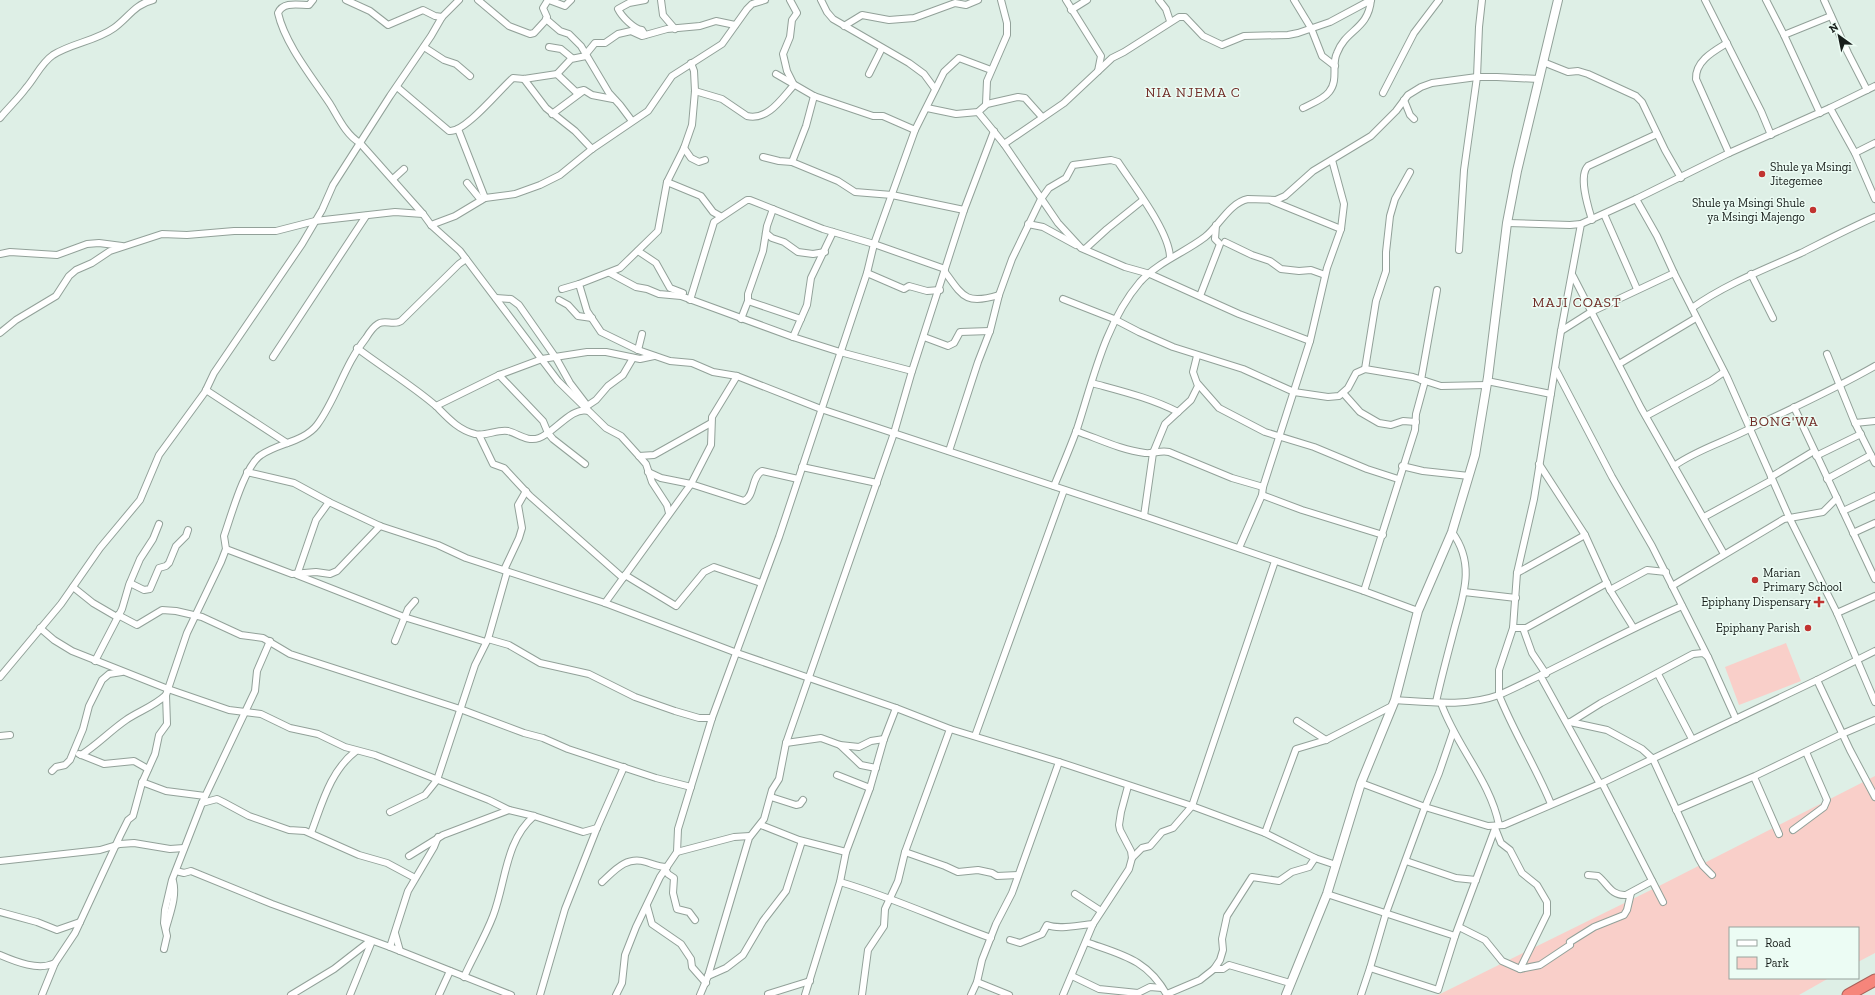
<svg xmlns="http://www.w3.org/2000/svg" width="1875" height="995" font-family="'Zilla Slab',serif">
<rect width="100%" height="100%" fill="#deefe6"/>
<g fill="#f9cfc9">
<path d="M1786,643l15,38 -62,24 -14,-38z"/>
<path d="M1875,776v177l-17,9v-34h-128v50h99l-30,17h-361l223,-110z"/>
</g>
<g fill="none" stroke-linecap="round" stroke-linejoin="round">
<g stroke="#92a199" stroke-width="8">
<g id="street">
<path d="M313,0l-4,5c-10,0 -26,-4 -31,8 7,31 34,64 52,91 8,13 16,31 30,39"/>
<path d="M346,0l24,11 18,14 35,-15 12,6 7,1"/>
<path d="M478,0l31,26 21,8 4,-1 11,-12 2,-4 -4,-9 5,-8"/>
<path d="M549,0l16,6 6,-6"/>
<path d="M645,0l-16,3 -11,6c4,8 16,20 24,21l3,5"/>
<path d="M661,0l2,15 12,14"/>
<path d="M790,0l7,13 -5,7 -2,17 -7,17 4,17 6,12"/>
<path d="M821,0l6,12 6,7 76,44 15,11 11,15"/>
<path d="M1066,0l35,56 -3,15"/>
<path d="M1159,0l7,9 4,12"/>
<path d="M1294,0l17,28 11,28 13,10"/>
<path d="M1705,0l56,111 10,24"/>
<path d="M1766,0l18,35 36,78"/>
<path d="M1824,0l24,53 19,37"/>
<path d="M1071,10l16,-10"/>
<path d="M546,19l14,12 9,3 12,12 28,47 11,12 12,16"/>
<path d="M844,26l18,-11 27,5 25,-2 41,-15 11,2 12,-5"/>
<path d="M1784,35l47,-19"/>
<path d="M1727,43c-13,8 -32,18 -31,36l33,74"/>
<path d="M424,47l20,13 12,4 14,12"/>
<path d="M549,47l12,2 11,9"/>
<path d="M586,54l9,-11h10l13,-9 13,-3 11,5 25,-7 33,-3 16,-5 19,4"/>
<path d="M1543,62l25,10 10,-1 10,3 48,22 6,6 23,48 16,28"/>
<path d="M691,63l3,8 1,20 -3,34 -8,23 -17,34 -9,49 -38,37 -41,16 8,27 14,21 37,18 32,11 22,2 21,9 24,4 84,33 323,107 220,75 54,20"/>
<path d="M557,74l19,18 8,-2 8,5 21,4"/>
<path d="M776,74l38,22 59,20h10l32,14 29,-58 15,-14 32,12"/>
<path d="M869,74l13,-26"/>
<path d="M524,79l22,29 29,23 17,18"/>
<path d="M397,87l52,44c16,2 51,-42 64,-53l11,1 33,-5 14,-15 15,-3"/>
<path d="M695,91l27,8 25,17c21,5 35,-18 47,-31"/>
<path d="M1383,93l31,-60 25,-33"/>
<path d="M1404,100l6,15 4,4"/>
<path d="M986,104l1,-23 20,-46v-12l-6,-23"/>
<path d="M927,108l29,6 22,-2 9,-8 31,-7 7,1 17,19"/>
<path d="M1303,108c8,-4 21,-9 26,-16 10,-12 2,-27 8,-39 9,-24 31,-23 34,-53"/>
<path d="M1830,108l25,45 20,46"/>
<path d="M978,112l26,32 54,79 23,25 44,19 25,7 89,40 71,27"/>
<path d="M552,114l31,-23"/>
<path d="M0,118c8,-10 18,-19 26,-30 9,-10 15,-25 27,-33 19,-12 43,-14 61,-27 14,-10 21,-24 39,-28"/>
<path d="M458,129l27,69"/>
<path d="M360,143l63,71 8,11 29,26 98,130 48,47 15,8 18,20 7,8 6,18 15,23 2,8"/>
<path d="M1004,144l60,-41 48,-45 12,-6 55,-35h6l18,19 19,9 22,-9 44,-1 10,-2 32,-11 41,-22"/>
<path d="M684,148l7,10 8,4 6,-2"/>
<path d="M1855,153l20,-10"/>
<path d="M763,157l16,4 13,1 46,19 17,11 37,3 72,15"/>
<path d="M792,162l14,-36 8,-30"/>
<path d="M393,179l11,-10"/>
<path d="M667,182l34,14 12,16 7,4"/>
<path d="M467,183l14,17"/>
<path d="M1636,199l21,37 17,37 53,104 62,140 48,96 38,89"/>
<path d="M1272,201l69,28"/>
<path d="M1604,214l33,75"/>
<path d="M1592,220c-4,-13 -14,-44 -4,-54l69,-32"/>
<path d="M1507,223l63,2 11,-1 55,-25 93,-46 101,-45 45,-22"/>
<path d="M1028,224l15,3 33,18"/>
<path d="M431,225l24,-9 30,-18 30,-4 25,-9 20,-10 32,-26 56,-38 24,-35 50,-32 25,-35 5,-5 13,-4"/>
<path d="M766,233l6,5 12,4 14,10 15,2 12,-2"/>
<path d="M1225,242l27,13 18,6 11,8 18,2 12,-1 14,5"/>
<path d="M1085,249l22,-20 36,-29"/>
<path d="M1459,250l5,-80 13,-93 2,-50 3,-27"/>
<path d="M638,251l18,12 14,25 13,5"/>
<path d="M0,254l10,-2 47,3 30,-11 12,-1 23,3"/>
<path d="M945,272c18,25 21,33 54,23"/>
<path d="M610,273l26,14 11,2 12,5 22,2 112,41 47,15 72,19"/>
<path d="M867,273l37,16 5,-3 18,5 13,-1"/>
<path d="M1751,274l22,44"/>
<path d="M1573,276l68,132 83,146"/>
<path d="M562,289l17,-5"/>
<path d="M1200,296l20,-52 -5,-5 1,-14"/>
<path d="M496,298l15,1 8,6 37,53 14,25 16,21"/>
<path d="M1063,299l51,20 25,13 34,15 70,22 51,23 34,5 11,-1 9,-8 8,-15 9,-4 48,8 28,9 46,-1"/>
<path d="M559,300l9,5 10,11 14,2"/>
<path d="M690,300l24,-78 33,-22h3l73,29 51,15 71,25"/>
<path d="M748,301l53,18"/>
<path d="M1692,308c34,-24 71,-38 109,-55 24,-12 49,-25 74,-36"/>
<path d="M741,319l7,-18v-7l15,-43 4,-25 6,-17"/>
<path d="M1561,331l30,-19 83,-39"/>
<path d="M0,333l16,-13 40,-24 13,-20 7,-6 16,-7 18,-12 52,-17 25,1 47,-4h42l39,-10 80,-9 28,2"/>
<path d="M793,337l14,-32 4,-27 22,-46"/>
<path d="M924,337l24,9 6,-3 6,-11 30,-1"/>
<path d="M357,348c25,19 56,38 79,58 11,11 22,24 39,28 10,3 22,-5 33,-3 11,3 19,11 31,7 15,-5 33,-32 49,-27"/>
<path d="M638,350l4,-16"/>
<path d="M1827,354l28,69 20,40"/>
<path d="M273,357l93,-141"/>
<path d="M1619,364l77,-46"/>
<path d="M1365,369l11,-68 10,-30v-19l4,-36 5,-17 15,-27"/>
<path d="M1556,370l56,107 40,69 56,111 28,62"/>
<path d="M499,375l44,46 5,12 5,6 32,25"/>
<path d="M1421,380l16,-90"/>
<path d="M1487,381l64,13"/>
<path d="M1092,383c29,8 59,15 86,29"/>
<path d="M1198,384l21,24 46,24 49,15 53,22 31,10"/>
<path d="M206,390l81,53"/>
<path d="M1344,394l16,18 19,11 12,2 12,-4 13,1"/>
<path d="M436,406l63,-31 43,-16 45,-7h19l34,7 14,-3"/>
<path d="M587,406l9,-6 12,-14 15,-11 10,-17"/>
<path d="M1794,407l81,172"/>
<path d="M1646,416l65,-35 13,-9"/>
<path d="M1855,423l20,-2"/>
<path d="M1076,431c23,8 45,19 69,22 9,1 15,-3 24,-1l63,26 31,9"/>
<path d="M479,435l14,29 11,4 26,28 93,82"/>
<path d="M949,451l29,-89 12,-31 9,-36 13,-36 29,-60 8,-11 17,-10 7,-13 38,-5 7,2c15,23 52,70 52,96"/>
<path d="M639,456l15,-1 57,-32"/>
<path d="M1816,456l45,-22"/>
<path d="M1539,464l46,71 25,55 23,37"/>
<path d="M1402,466l21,5 46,5"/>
<path d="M1674,466c24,-17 51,-24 77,-38 42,-20 84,-39 124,-62"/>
<path d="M802,467l75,16"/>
<path d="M247,472l47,11 35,19 51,24 58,19 28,13 139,45 132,50 159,55 54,21 109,33 133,44 73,27 50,25 21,7"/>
<path d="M648,472l13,6 30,6 53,17c11,-5 7,-24 18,-30l36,8"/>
<path d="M1771,477l43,-26"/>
<path d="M1827,479l44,-24"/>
<path d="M1054,486c8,-19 16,-38 23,-57 16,-49 28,-106 63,-147 18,-20 44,-29 65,-45 14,-11 24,-34 43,-38l28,1 9,-4 28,-25 58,-35 25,-25 12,-16 13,-8 11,-4 45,-6h20l42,2"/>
<path d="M1262,495l40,15 81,25"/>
<path d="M329,502l-13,18 -19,55 107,42 82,25"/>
<path d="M1843,511l32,-15"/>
<path d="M1144,516l9,-63 12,-29 26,-24 7,-14 -5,-14 4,-16"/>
<path d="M1704,517l68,-37"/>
<path d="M1853,533l22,-10"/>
<path d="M1239,548l23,-53 1,-8 47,-146 17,-73 14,-39 3,-25 -12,-44"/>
<path d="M226,549l66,25 24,-2 14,2 7,-3 43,-45"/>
<path d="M504,570l15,-32 3,-10 -4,-23 8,-14"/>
<path d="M1517,573l68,-38"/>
<path d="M625,575l51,31 28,-34 10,-5 47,16"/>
<path d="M130,583l14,7 6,-1 9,-21 7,-2 3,-3 7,-17 10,-10 2,-6"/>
<path d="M1672,586l112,-67 39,-7 14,-14"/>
<path d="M73,587l20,16 24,14"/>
<path d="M1610,590l37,-20 19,2"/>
<path d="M1364,591l51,-161 1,-16 9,-33"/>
<path d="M1464,592l52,6"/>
<path d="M605,603l86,-119 20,-39 1,-28 25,-41"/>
<path d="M1837,613l38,-17"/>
<path d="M118,615l19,10 25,-15 14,1 26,6 39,18 22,3 27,16 170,55 64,24 19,5 25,11 88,29 35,9"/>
<path d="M40,628l14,12 18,11 96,38 61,21 32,4 29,14 28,6 27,13 30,8 114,45 20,10 25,6 49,16 14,-4"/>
<path d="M1513,628h13l81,-45"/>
<path d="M1523,628l9,25 14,21"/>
<path d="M488,639l21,6 31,18 49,11 46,23 40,14 24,7h13"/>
<path d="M395,641l13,-32 7,-8"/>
<path d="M95,661l27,-52 7,-24 11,-26 13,-20 6,-15"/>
<path d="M1658,674l34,65"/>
<path d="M0,677l61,-73 39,-56 40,-48 19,-45 46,-63 9,-19 88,-129 20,-34 11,-25 57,-89 41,-60 11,-19 17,-17"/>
<path d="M1541,677l59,107"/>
<path d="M1817,680l33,70 25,47"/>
<path d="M1395,700c34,2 71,7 104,-5v-25l14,-42 4,-55 17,-74 27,-168 20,-107"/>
<path d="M1436,702c5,-23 11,-45 17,-68 9,-36 24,-68 -1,-102"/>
<path d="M1441,703c15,43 49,77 58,122"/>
<path d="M1297,721l29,19"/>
<path d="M1570,722l37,8 35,19 11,10 46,100 4,7 9,9"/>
<path d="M1569,723l32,-20 92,-49 10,-1 5,4"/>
<path d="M0,736l10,-1"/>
<path d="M975,736l89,-246"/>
<path d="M786,743l35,-5 19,7 19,2 12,-6 13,-2"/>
<path d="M840,745l21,20 15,3"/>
<path d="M79,754l25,10 30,-3 14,8"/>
<path d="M81,755c16,-10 29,-24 45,-35 13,-9 27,-13 40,-25"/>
<path d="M52,771l4,-4 9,-2 5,-5 13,-31 6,-23 13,-26 7,-6 13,-2"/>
<path d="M837,775l33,13"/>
<path d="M1754,777l25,57"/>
<path d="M142,782l24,9 39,5"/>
<path d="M1361,783l64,24 63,19 16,-1 98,-42 215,-103 58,-29"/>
<path d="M1602,783l61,119"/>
<path d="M771,797l25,8 4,-1 3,-4"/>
<path d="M202,803l15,-4 6,3 26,14 40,14 16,1 54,24 28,8 28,15"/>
<path d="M1551,804c-15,-37 -37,-71 -52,-109 62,-28 121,-62 183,-89"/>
<path d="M1676,810l79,-34 87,-42 33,-14"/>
<path d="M390,812l35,-17 12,-15 38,-115 13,-26 19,-67"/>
<path d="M761,825l38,15 47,12"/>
<path d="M1495,828l6,15 9,7 12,23 15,12 10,17v12l-27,55"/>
<path d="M1793,830l31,-23 3,-7 -21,-48"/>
<path d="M311,833c11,-29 19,-62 45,-82"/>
<path d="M1265,833l31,-84 30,-9 66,-34"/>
<path d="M677,852l57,-15 16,-1"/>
<path d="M905,852l40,14 13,6 20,-2 14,3 5,3 21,-1"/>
<path d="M409,856l34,-21 66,-25"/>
<path d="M1132,858l10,-10 8,-2 12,-14 11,-4 19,-22 83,-245"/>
<path d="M0,861l100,-11 20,-6 14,-1 36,6 14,-1"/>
<path d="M1406,861l50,17 20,2"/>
<path d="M665,869l3,5 6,4 -1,15 4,16 12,3 6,8"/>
<path d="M176,871l8,2 7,-2 81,33 118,43 121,48"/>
<path d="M1588,875l10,1c10,8 13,20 28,19l26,-14"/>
<path d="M602,882c13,-12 24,-26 44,-20 7,2 12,5 21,5"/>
<path d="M840,882c52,15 100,38 151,56"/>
<path d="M1075,894l26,17"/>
<path d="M1327,894l128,42"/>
<path d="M647,906l5,18 29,20 10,15 1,8 14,16"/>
<path d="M0,912l37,10 20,8 23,-8"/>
<path d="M1459,927l26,13 17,21 18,8 20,-4 30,-20"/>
<path d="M166,928c4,-15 11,-32 7,-47"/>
<path d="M395,933l5,18"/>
<path d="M1010,940l10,3 22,-9 5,-9c12,5 32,0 46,-1"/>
<path d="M1086,942c36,13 61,17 81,53"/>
<path d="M1570,942l24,-15 30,-12 3,-5 4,-17"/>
<path d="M390,947l18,-56 26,-44 4,-10"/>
<path d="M164,949l3,-13 -3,-13 1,-13 7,-30 30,-77 53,-112 2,-20 13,-30"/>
<path d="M0,955c16,7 39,16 55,8"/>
<path d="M1370,968l68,22 17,-54 41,-110"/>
<path d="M1214,969h9l6,-4 61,18"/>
<path d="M708,976l18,-8 17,-13 20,-34 23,-30 16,-50"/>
<path d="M1072,976l27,13 39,4"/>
<path d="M464,977c9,-20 21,-40 29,-61 13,-34 12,-75 41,-100"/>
<path d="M977,982l32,13"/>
<path d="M768,994l42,-13"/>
<path d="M1136,994l14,-7 12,1"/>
<path d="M1167,994l33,-14 14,-11 6,-9 3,-10 -1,-11 5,-23 25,-39 27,4 13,-9 17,-5 6,-9"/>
<path d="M42,995l13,-32 20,-30 45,-97 8,-16 5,-4 9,-33 13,-29 4,-19 8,-11 -1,-29 21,-62 34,-71 5,-13 -2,-13c7,-20 21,-71 37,-81 17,-12 43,-13 56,-30 20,-27 27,-60 49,-87 3,-5 7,-11 12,-14 6,-5 16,2 23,-3l58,-57 7,-5"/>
<path d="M291,995l43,-26 36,-28"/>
<path d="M350,995l22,-54"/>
<path d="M439,995l11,-24"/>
<path d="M540,995l25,-86 32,-81 27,-61"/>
<path d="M616,995l6,-12 3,-28 11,-28 24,-50 17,-25 1,-23 34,-111 67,-181 88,-264 7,-29 41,-114"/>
<path d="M700,995l8,-19 41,-138 15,-19 8,-29 7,-11 7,-36 108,-310 18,-62 52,-161 30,-79"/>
<path d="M805,995l35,-113 6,-30 24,-64 14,-49 12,-31"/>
<path d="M862,995l6,-45 16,-24 1,-17 13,-28 7,-29 45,-123"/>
<path d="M971,995l6,-13 5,-22 14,-36 16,-31 47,-131"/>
<path d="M1063,995l30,-71 36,-55 3,-11 -1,-7 -11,-21 -1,-5 2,-13 7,-26"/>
<path d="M1361,995l9,-27 16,-55 39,-106 14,-34 14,-41"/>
</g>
</g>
<g stroke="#92a199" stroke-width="10">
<path id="secondary" d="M1286,995l41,-101 34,-111 34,-83 23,-89 34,-79 23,-77 13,-78 19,-154 10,-52 41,-171"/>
</g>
<g stroke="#a86159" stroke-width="13">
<path id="highway" d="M1848,995l27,-15"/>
</g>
<use href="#street" stroke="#fff" stroke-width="6"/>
<use href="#secondary" stroke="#fff" stroke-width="8"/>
<use href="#highway" stroke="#f6857b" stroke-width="11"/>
</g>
<g fill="#c13330" stroke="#ecfcf4" stroke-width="1.5">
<circle cx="1762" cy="174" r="4"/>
<circle cx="1813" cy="210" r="4"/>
<circle cx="1755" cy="580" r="4"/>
<path d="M1817 596h4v4h4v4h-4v4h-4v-4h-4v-4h4z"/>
<circle cx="1808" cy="628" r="4"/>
</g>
<g text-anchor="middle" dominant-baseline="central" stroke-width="3" stroke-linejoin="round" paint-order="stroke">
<g font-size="12" fill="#171d1a" stroke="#ecfcf4" text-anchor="end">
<text x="1770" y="167" text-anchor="start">Shule ya Msingi<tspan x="1770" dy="14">Jitegemee</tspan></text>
<text x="1805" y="203">Shule ya Msingi Shule<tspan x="1805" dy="14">ya Msingi Majengo</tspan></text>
<text x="1763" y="573" text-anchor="start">Marian<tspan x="1763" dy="14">Primary School</tspan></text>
<text x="1811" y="602">Epiphany Dispensary</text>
<text x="1800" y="628">Epiphany Parish</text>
</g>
<g font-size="14" letter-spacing="1" fill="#6f2a25" stroke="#ecfcf4">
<text x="1193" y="92">NIA NJEMA C</text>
<text x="1577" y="302">MAJI COAST</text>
<text x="1784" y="421">BONG'WA</text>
</g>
</g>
<rect x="1729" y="927" width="130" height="52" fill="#ecfcf4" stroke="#97a39d"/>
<rect x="1737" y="940" width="20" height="6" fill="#ffffff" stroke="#97a39d"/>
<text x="1765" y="947" font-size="12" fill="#171d1a">Road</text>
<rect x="1737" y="957" width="20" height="12" fill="#f9cfc9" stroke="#97a39d"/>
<text x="1765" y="967" font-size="12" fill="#171d1a">Park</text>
<g transform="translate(1839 36) rotate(327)" stroke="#ecfcf4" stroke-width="3" paint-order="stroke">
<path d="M0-3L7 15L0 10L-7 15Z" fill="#171d1a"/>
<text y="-6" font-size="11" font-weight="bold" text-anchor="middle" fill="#171d1a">N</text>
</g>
</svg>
